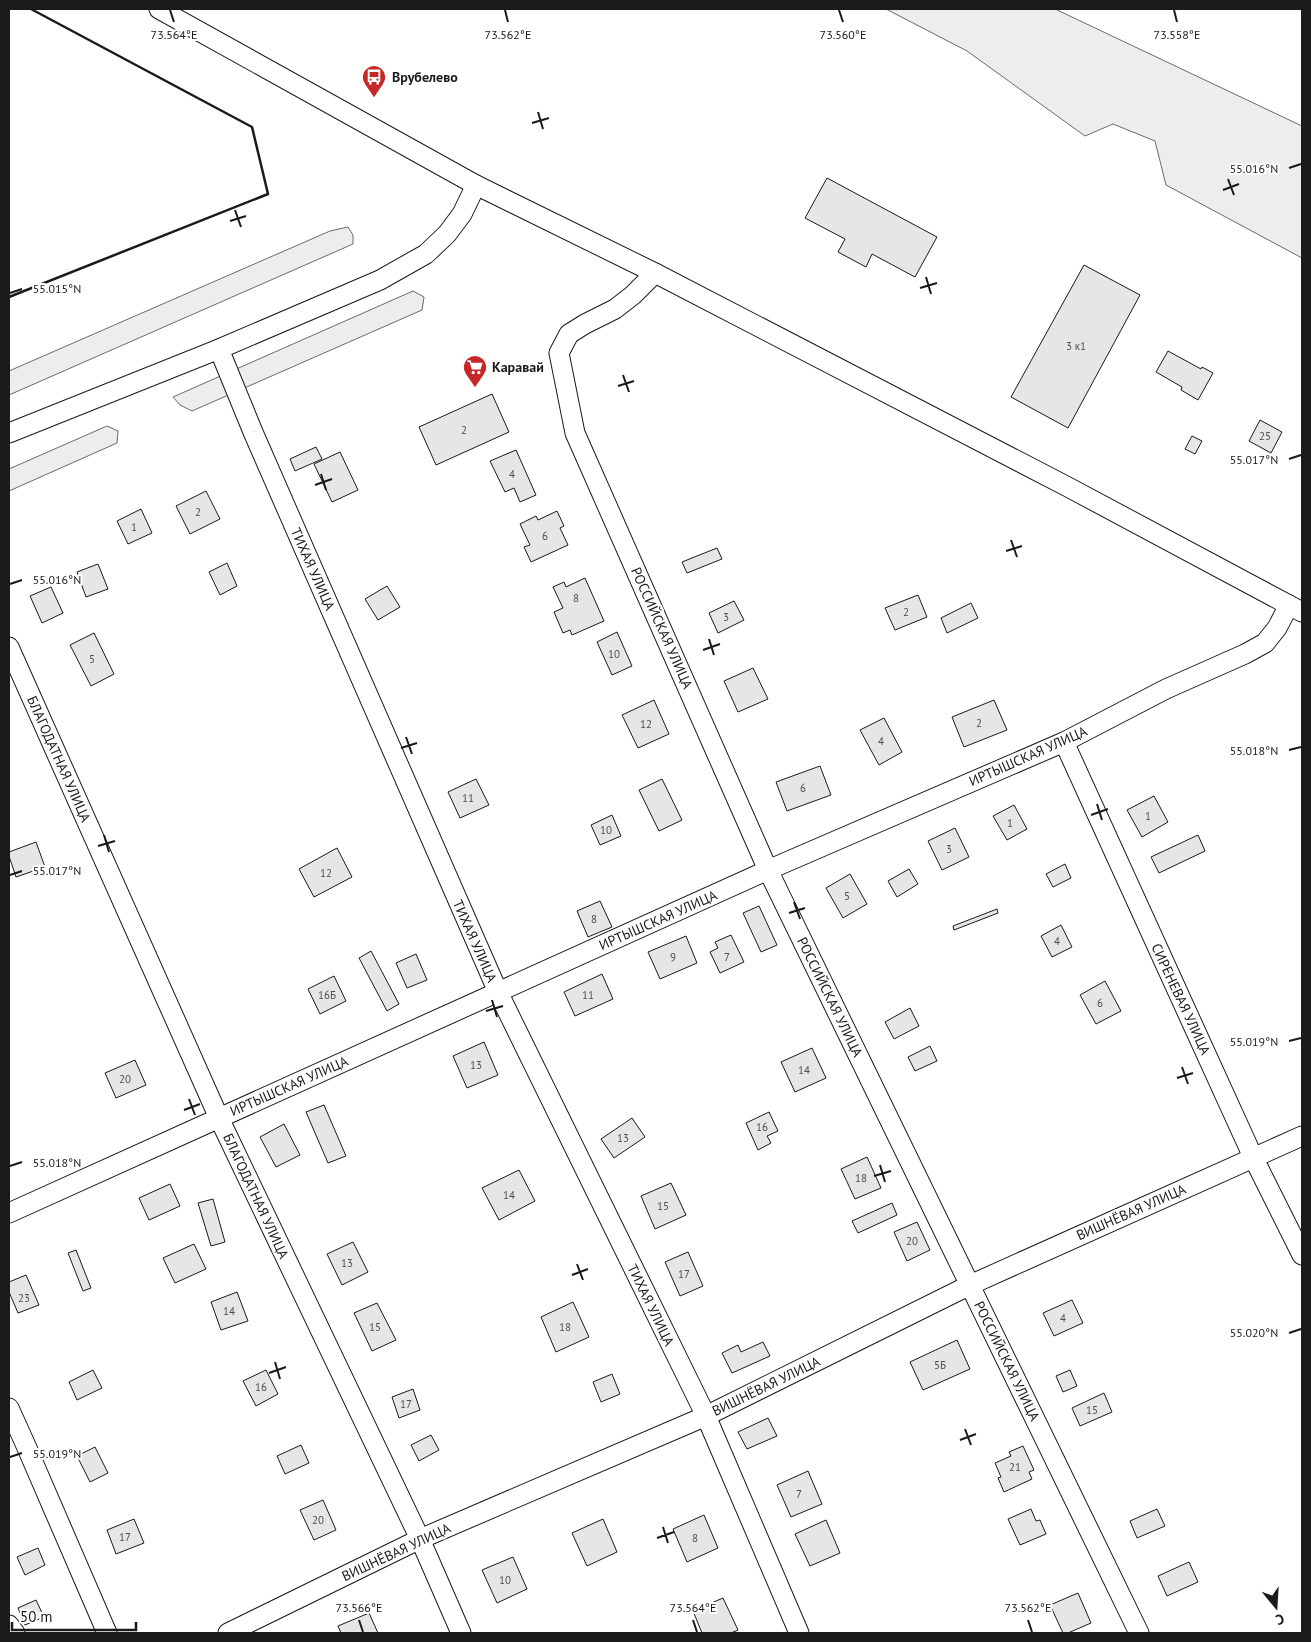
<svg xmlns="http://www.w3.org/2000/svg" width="1311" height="1642" font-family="'PT Sans',sans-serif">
<rect width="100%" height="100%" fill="#fff"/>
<g fill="#ededed" stroke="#6a6a6a">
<path d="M886,9h169l247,117v132l-136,-73 -11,-44 -42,-17 -28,12 -118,-85z"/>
<path d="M348,227l5,8v9l-344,151v-24l321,-140z"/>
<path d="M413,291l11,6 -2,13 -230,101 -12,-6 -7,-8z"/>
<path d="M107,426l11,5 -1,12 -108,48v-22z"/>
</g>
<g fill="#e6e6e6" stroke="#1a1a1a">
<path d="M827,178l110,59 -22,40 -43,-23 -6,13 -28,-15 7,-13 -40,-21z"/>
<path d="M1084,265l56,30 -72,133 -57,-31z"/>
<path d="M1168,351l33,18 1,-2 11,6 -15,27 -17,-10 1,-3 -26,-15z"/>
<path d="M492,394l17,38 -73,33 -17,-38z"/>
<path d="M1260,420l22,12 -11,21 -22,-12z"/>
<path d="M1192,436l10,5 -7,13 -10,-5z"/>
<path d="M316,447l6,12 -27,12 -5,-12z"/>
<path d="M516,450l20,45 -16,7 -6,-14 -9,4 -15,-31z"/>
<path d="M340,452l18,38 -26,12 -18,-38z"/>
<path d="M206,491l14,28 -30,15 -14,-28z"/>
<path d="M141,509l11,24 -24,11 -11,-23z"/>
<path d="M557,511l7,15 -4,2 8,17 -37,17 -7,-15 6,-2 -10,-21 16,-8 2,4z"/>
<path d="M717,548l5,11 -35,14 -5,-11z"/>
<path d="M227,563l10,23 -17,9 -11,-23z"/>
<path d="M98,564l10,25 -22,8 -9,-25z"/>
<path d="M585,578l19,43 -32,14 -2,-5 -7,3 -9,-21 9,-4 -10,-21 11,-5 2,5z"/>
<path d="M387,586l13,21 -22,13 -13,-21z"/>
<path d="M51,587l12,26 -21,10 -12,-27z"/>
<path d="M918,595l9,22 -32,13 -10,-22z"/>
<path d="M734,601l10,19 -26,13 -9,-20z"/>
<path d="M971,603l7,15 -31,15 -6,-15z"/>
<path d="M617,632l15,34 -20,9 -15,-33z"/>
<path d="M94,633l20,41 -23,12 -21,-41z"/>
<path d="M753,668l15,31 -30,13 -14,-31z"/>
<path d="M654,700l15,34 -31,14 -16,-33z"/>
<path d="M994,700l13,30 -43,17 -12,-30z"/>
<path d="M884,718l18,34 -23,13 -19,-35z"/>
<path d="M820,766l11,29 -44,16 -11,-29z"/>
<path d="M476,779l13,26 -29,13 -12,-26z"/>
<path d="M662,779l20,41 -23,11 -20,-41z"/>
<path d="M1154,796l14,26 -26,15 -15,-27z"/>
<path d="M1014,805l13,24 -20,11 -14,-24z"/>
<path d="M612,815l9,21 -21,9 -9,-20z"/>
<path d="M955,828l14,29 -27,13 -14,-29z"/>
<path d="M1198,835l7,16 -46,22 -8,-16z"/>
<path d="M36,842l9,25 -29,10 -7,-21v-4z"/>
<path d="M337,848l15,29 -38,20 -15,-28z"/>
<path d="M1065,864l6,14 -18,9 -7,-13z"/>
<path d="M909,869l9,15 -21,13 -9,-16z"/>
<path d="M850,874l17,30 -24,14 -17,-30z"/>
<path d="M600,901l12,26 -24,10 -11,-26z"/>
<path d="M759,906l18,39 -16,7 -18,-39z"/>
<path d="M997,909l1,4 -44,17 -1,-4z"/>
<path d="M1061,925l11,22 -20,10 -11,-21z"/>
<path d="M731,935l13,27 -24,11 -10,-21 8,-4 -3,-6z"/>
<path d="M686,936l11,27 -37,16 -12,-27z"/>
<path d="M371,951l28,53 -12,7 -28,-53z"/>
<path d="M416,954l11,26 -20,8 -11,-25z"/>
<path d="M602,974l11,25 -38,17 -11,-24z"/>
<path d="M334,976l12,25 -26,13 -12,-25z"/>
<path d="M1105,981l16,30 -25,13 -16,-29z"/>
<path d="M910,1008l9,18 -25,13 -9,-17z"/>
<path d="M484,1042l14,33 -31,13 -14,-32z"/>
<path d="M930,1046l7,15 -22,10 -7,-14z"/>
<path d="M812,1048l14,30 -31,14 -14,-30z"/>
<path d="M135,1060l11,25 -30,13 -11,-25z"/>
<path d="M324,1105l22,51 -18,7 -22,-51z"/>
<path d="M769,1112l9,19 -11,5 4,7 -13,7 -12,-27z"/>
<path d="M632,1118l13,19 -31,21 -13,-19z"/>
<path d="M284,1124l16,31 -24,12 -16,-30z"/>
<path d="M867,1157l14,31 -26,11 -14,-30z"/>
<path d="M519,1170l16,31 -36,19 -17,-32z"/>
<path d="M671,1183l15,32 -31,14 -14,-33z"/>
<path d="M170,1184l10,22 -31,14 -10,-22z"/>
<path d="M213,1199l12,43 -14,4 -13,-43z"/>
<path d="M892,1203l5,12 -39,18 -6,-12z"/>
<path d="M917,1222l13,28 -23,11 -13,-29z"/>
<path d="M353,1242l15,30 -26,13 -15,-31z"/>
<path d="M194,1244l12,25 -31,14 -12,-25z"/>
<path d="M76,1250l15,38 -8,3 -15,-38z"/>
<path d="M688,1252l15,34 -23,10 -15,-34z"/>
<path d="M26,1275l13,30 -21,8 -9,-21v-10z"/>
<path d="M237,1292l11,29 -27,9 -10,-28z"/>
<path d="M1072,1300l11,23 -29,13 -11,-23z"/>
<path d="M573,1302l16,35 -33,15 -15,-35z"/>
<path d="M377,1303l19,37 -24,11 -18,-38z"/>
<path d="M957,1340l13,29 -47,21 -13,-28z"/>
<path d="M763,1342l7,14 -38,17 -10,-20 16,-8 3,7z"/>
<path d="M93,1370l9,18 -25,12 -8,-18z"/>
<path d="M266,1370l12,24 -22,12 -13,-25z"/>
<path d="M1070,1370l7,16 -14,6 -7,-16z"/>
<path d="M612,1374l8,20 -19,8 -8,-20z"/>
<path d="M413,1389l7,21 -21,8 -7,-21z"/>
<path d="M1104,1393l8,19 -32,14 -8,-18z"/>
<path d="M768,1418l9,18 -30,13 -9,-17z"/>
<path d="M431,1435l8,15 -20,11 -8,-16z"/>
<path d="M301,1445l8,18 -24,11 -8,-18z"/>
<path d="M1023,1446l11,24 -5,2 3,7 -28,13 -6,-14 3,-1 -6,-14 16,-7 -2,-4z"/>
<path d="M95,1447l13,26 -18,9 -13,-26z"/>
<path d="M808,1471l14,33 -31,13 -14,-32z"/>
<path d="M323,1500l13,30 -22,10 -14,-30z"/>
<path d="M1031,1509l5,12 4,-1 6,14 -26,11 -12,-26z"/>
<path d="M1157,1509l8,17 -28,12 -7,-17z"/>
<path d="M704,1515l14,33 -31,14 -14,-33z"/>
<path d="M134,1519l10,24 -28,11 -9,-24z"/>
<path d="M603,1519l14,33 -30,14 -15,-33z"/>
<path d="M826,1520l14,33 -30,13 -15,-32z"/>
<path d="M38,1548l7,17 -20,10 -8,-18z"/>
<path d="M513,1557l14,32 -30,14 -15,-33z"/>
<path d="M1189,1562l9,20 -31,14 -9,-20z"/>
<path d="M1078,1593l13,30 -23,10h-5l-13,-28z"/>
<path d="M723,1598l15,32 -7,3h-29l-9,-22z"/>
<path d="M36,1600l8,17 -19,8 -7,-17z"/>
<path d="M369,1613l9,20h-37l-3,-7z"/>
</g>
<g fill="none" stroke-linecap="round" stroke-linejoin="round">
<g stroke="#1a1a1a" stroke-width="21">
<g id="minor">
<path d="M159,9l317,176 179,88 413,214 234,125"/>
<path d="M655,273l-22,22 -18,14 -30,15 -16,10 -10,19 16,80 193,437 371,763"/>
<path d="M219,349l34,83 245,560 208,424 93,217"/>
<path d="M9,433l210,-84 161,-69 46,-26 21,-20 15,-20 14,-29"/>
<path d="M9,647l210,471 201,421 41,94"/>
<path d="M1064,742l189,415 49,98"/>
<path d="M9,1213l759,-343 296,-128 102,-53 79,-35 20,-11 12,-15 12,-23"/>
<path d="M9,1408l18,40 80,185"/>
<path d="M9,1625l6,8"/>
<path d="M228,1633l192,-94 286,-123 264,-131 332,-149"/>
</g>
</g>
<use href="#minor" stroke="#fff" stroke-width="19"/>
<path stroke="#1a1a1a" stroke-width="2.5" d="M9,297l259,-103 -16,-67 -221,-118"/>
</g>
<path fill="none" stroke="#1a1a1a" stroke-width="2" d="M170,10l4,12M505,10l3,12M839,10l4,12M1174,10l3,12M538,112l5,17M532,123l17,-5M1289,168l12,-4M1228,179l6,16M1223,190l16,-6M235,210l6,17M230,221l16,-5M926,277l5,17M920,288l17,-5M10,293l12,-4M623,375l6,17M618,386l16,-5M1289,459l12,-4M321,474l5,16M315,485l17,-6M1011,540l6,17M1006,551l16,-5M10,584l12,-4M709,639l5,16M703,650l17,-6M406,737l6,17M401,748l16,-5M1289,750l12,-3M1097,804l5,16M1091,815l17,-6M104,835l5,17M98,846l17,-5M10,875l12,-4M794,902l6,17M789,913l16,-5M492,1000l5,17M486,1011l17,-5M1289,1041l12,-3M1182,1067l6,17M1177,1078l16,-5M189,1099l6,16M184,1110l16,-6M880,1165l5,17M10,1166l12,-4M874,1176l17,-5M577,1264l6,16M572,1275l16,-6M1289,1333l12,-4M275,1362l5,17M269,1373l17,-6M965,1429l6,16M960,1440l16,-6M10,1457l12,-4M663,1527l5,16M657,1538l17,-6M359,1620l4,12M693,1620l4,12M1028,1620l4,12"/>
<defs>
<g id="bus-pin" transform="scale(1.25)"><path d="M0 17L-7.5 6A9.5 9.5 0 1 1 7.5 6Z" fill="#c62828" stroke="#fff"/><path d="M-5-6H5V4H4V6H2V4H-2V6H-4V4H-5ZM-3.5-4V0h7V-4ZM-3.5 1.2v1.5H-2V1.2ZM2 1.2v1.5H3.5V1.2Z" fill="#fff"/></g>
<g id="supermarket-pin" transform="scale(1.25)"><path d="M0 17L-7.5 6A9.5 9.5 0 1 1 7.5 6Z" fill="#c62828" stroke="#fff"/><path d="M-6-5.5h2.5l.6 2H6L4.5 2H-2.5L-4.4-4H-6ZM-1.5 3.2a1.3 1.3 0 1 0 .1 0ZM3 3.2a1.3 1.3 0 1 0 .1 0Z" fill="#fff"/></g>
</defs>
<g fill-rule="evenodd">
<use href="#bus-pin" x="374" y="77"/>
<use href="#supermarket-pin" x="475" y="367"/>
</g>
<g text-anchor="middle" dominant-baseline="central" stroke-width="4" stroke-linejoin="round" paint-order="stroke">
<g font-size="11" fill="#4d4d4d">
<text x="1076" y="346">3 к1</text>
<text x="464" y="430">2</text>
<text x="1265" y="436">25</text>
<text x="512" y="474">4</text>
<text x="198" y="512">2</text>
<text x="134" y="527">1</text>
<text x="545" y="536">6</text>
<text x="576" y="598">8</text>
<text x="906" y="612">2</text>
<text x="726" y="617">3</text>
<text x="614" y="654">10</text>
<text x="92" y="659">5</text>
<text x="979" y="723">2</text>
<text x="646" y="724">12</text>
<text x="881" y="741">4</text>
<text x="803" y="788">6</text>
<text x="468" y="798">11</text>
<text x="1148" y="816">1</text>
<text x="1010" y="823">1</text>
<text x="606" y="830">10</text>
<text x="949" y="849">3</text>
<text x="326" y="873">12</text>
<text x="847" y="896">5</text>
<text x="594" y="919">8</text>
<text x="1057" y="941">4</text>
<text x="673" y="957">9</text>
<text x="727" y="957">7</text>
<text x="327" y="995">16Б</text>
<text x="588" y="995">11</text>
<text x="1100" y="1003">6</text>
<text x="476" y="1065">13</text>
<text x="804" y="1070">14</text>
<text x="125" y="1079">20</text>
<text x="762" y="1127">16</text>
<text x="623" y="1138">13</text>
<text x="861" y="1178">18</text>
<text x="509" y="1195">14</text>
<text x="663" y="1206">15</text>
<text x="912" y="1241">20</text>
<text x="347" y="1263">13</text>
<text x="684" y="1274">17</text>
<text x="24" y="1298">23</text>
<text x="229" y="1311">14</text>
<text x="1063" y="1318">4</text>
<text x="375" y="1327">15</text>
<text x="565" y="1327">18</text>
<text x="940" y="1365">5Б</text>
<text x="261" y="1387">16</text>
<text x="406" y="1404">17</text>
<text x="1092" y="1410">15</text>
<text x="1015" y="1467">21</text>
<text x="799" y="1494">7</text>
<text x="318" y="1520">20</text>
<text x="125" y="1537">17</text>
<text x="695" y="1538">8</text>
<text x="505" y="1580">10</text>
</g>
<g font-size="14" font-weight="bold" fill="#1a1a1a" stroke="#fff" text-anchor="start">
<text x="392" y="77">Врубелево</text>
<text x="492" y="367">Каравай</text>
</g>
<g font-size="14" fill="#1a1a1a" stroke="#fff">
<text transform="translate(313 569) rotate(66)">ТИХАЯ УЛИЦА</text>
<text transform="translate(662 628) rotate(66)">РОССИЙСКАЯ УЛИЦА</text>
<text transform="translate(1028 756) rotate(-24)">ИРТЫШСКАЯ УЛИЦА</text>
<text transform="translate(59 759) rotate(66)">БЛАГОДАТНАЯ УЛИЦА</text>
<text transform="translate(658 920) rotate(-24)">ИРТЫШСКАЯ УЛИЦА</text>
<text transform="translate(475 941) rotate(66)">ТИХАЯ УЛИЦА</text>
<text transform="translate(830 997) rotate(64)">РОССИЙСКАЯ УЛИЦА</text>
<text transform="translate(1181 999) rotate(65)">СИРЕНЕВАЯ УЛИЦА</text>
<text transform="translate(289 1086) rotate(-24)">ИРТЫШСКАЯ УЛИЦА</text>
<text transform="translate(256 1196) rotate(65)">БЛАГОДАТНАЯ УЛИЦА</text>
<text transform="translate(1131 1212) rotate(-24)">ВИШНЁВАЯ УЛИЦА</text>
<text transform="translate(651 1305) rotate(64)">ТИХАЯ УЛИЦА</text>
<text transform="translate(1007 1361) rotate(64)">РОССИЙСКАЯ УЛИЦА</text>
<text transform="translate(766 1386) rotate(-26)">ВИШНЁВАЯ УЛИЦА</text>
<text transform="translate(396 1552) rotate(-25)">ВИШНЁВАЯ УЛИЦА</text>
</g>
</g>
<g font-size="12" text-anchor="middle" fill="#1a1a1a" stroke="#fff" stroke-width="4" stroke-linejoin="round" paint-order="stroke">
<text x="174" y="39">73.564°E</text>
<text x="508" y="39">73.562°E</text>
<text x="843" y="39">73.560°E</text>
<text x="1177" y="39">73.558°E</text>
<text x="1254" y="173">55.016°N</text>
<text x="57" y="293">55.015°N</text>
<text x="1254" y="464">55.017°N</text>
<text x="57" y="584">55.016°N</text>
<text x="1254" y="755">55.018°N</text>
<text x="57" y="875">55.017°N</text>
<text x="1254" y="1046">55.019°N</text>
<text x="57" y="1167">55.018°N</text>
<text x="1254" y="1337">55.020°N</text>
<text x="57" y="1458">55.019°N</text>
<text x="359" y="1612">73.566°E</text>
<text x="693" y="1612">73.564°E</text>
<text x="1028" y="1612">73.562°E</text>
</g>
<rect width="1311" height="1642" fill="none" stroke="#1a1a1a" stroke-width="20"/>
<g transform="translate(1276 1607) rotate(162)" stroke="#ffffff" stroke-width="4" paint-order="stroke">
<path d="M0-4L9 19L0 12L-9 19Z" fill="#1a1a1a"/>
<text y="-8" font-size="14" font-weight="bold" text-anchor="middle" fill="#1a1a1a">С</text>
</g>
<path d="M12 1622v8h124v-8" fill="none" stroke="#1a1a1a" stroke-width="2.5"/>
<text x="20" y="1622" font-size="15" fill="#1a1a1a" stroke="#ffffff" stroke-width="4" paint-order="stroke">50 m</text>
</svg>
